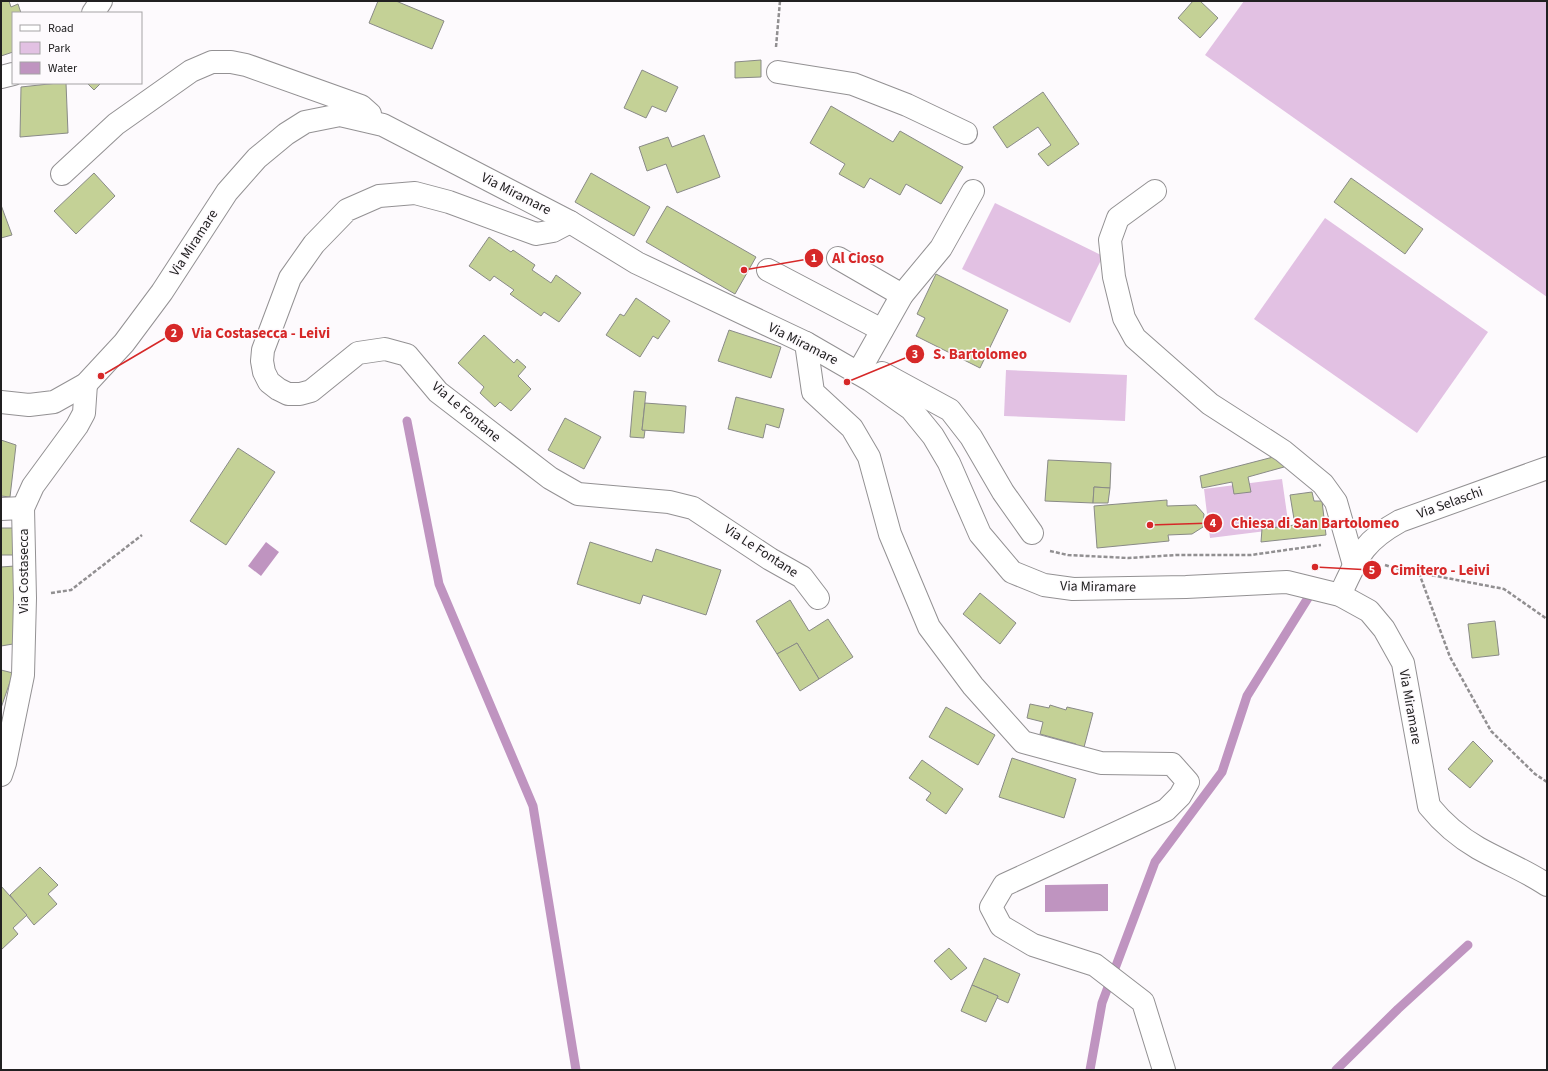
<svg xmlns="http://www.w3.org/2000/svg" width="1548" height="1071" font-family="'Source Sans 3',sans-serif">
<rect width="100%" height="100%" fill="#fdfafd"/>
<g fill="#e2c1e3">
<path d="M1244,1h303v296l-342,-242z"/>
<path d="M995,203l108,53 -33,67 -108,-54z"/>
<path d="M1325,218l163,114 -71,101 -163,-114z"/>
<path d="M1006,370l121,5 -2,46 -121,-5z"/>
<path d="M1282,479l7,49 -79,10 -6,-49z"/>
</g>
<g fill="#bf94c0">
<path d="M266,542l13,10 -18,24 -13,-10z"/>
<path d="M1108,884v27l-63,1v-27z"/>
</g>
<g fill="none" stroke-linecap="round" stroke-linejoin="round">
<g stroke="#bf94c0" stroke-width="9">
<path d="M407,421l32,163 94,222 43,264"/>
<path d="M1090,1070l12,-67 53,-141 67,-90 25,-76 61,-98"/>
<path d="M1336,1070l62,-61 70,-64"/>
</g>
</g>
<g fill="#c4d196" stroke="#898a87">
<path d="M1,1h8l2,6 7,-3 3,9h-8v39l-12,4z"/>
<path d="M378,1h18l48,20 -12,28 -63,-26z"/>
<path d="M1193,1h7l18,17 -18,20 -22,-20z"/>
<path d="M761,60v17l-26,1v-16z"/>
<path d="M642,70l36,17 -12,25 -14,-6 -6,12 -22,-10z"/>
<path d="M58,83h8l2,50 -48,4 1,-50z"/>
<path d="M87,83h14l-7,7z"/>
<path d="M1043,92l36,52 -31,22 -10,-12 13,-9 -13,-18 -31,21 -14,-21z"/>
<path d="M831,106l62,36 7,-11 63,36 -22,37 -35,-20 -6,11 -30,-17 -6,10 -25,-14 6,-10 -35,-21z"/>
<path d="M704,135l16,42 -43,16 -11,-29 -19,7 -8,-24 29,-10 4,10z"/>
<path d="M94,173l21,23 -39,38 -22,-23z"/>
<path d="M591,173l59,34 -16,29 -59,-34z"/>
<path d="M1351,178l72,51 -18,25 -71,-52z"/>
<path d="M1,205l11,30 -11,3z"/>
<path d="M667,206l89,51 -21,37 -89,-52z"/>
<path d="M489,237l22,15 2,-2 22,15 -3,5 19,13 5,-8 25,18 -22,29 -15,-10 -3,4 -31,-22 4,-4 -20,-14 -4,5 -21,-15z"/>
<path d="M936,274l72,36 -28,58 -64,-32 9,-18 -8,-4z"/>
<path d="M636,298l34,23 -12,18 -5,-3 -13,21 -34,-22 14,-21 4,2z"/>
<path d="M729,330l52,17 -10,31 -53,-17z"/>
<path d="M484,335l30,28 3,-4 9,8 -8,9 13,13 -20,22 -11,-9 -5,5 -15,-14 4,-6 -26,-24z"/>
<path d="M634,391l12,1 -4,38h3l-1,8 -14,-1z"/>
<path d="M736,397l48,12 -5,19 -13,-4 -3,14 -35,-9z"/>
<path d="M645,403l41,3 -2,27 -42,-3z"/>
<path d="M565,418l36,19 -17,32 -36,-19z"/>
<path d="M1,440l15,5 -6,52 -9,-1z"/>
<path d="M238,448l37,24 -49,73 -36,-24z"/>
<path d="M1281,455l3,12 -36,10 3,15 -17,2 -2,-12 -30,6 -2,-12z"/>
<path d="M1048,460l63,3 -1,25 -16,-1 -1,16 -48,-2z"/>
<path d="M1094,487l16,1 -2,15h-15z"/>
<path d="M1312,492l2,9h8l4,34 -65,7 1,-13 33,-4 -5,-30z"/>
<path d="M1167,500v6l29,-1 8,9 -1,13 -11,7 -24,1 1,6 -72,7 -3,-42z"/>
<rect x="1" y="528" width="14" height="27"/>
<path d="M590,542l62,20 4,-13 65,21 -15,45 -63,-20 -3,9 -63,-20z"/>
<path d="M15,566l4,77 -18,3v-79z"/>
<path d="M980,593l36,30 -16,21 -37,-30z"/>
<path d="M790,600l19,31 19,-12 25,38 -34,22 -22,-36 -20,11 -21,-33z"/>
<path d="M1495,621l4,34 -27,3 -4,-34z"/>
<path d="M797,643l22,36 -19,12 -23,-37z"/>
<path d="M1,670l12,3 -12,35z"/>
<path d="M1030,704l19,4 1,-3 16,5 1,-3 26,6 -10,38 -8,-2 1,-5 -36,-10 3,-12 -16,-4z"/>
<path d="M946,707l49,28 -17,30 -49,-28z"/>
<path d="M1473,741l20,20 -23,27 -22,-19z"/>
<path d="M1012,758l64,21 -12,39 -65,-21z"/>
<path d="M922,760l41,29 -17,25 -20,-14 5,-7 -22,-15z"/>
<path d="M40,867l18,18 -10,9 9,10 -23,21 -24,-30z"/>
<path d="M1,886l26,29 -14,13 5,6 -17,16z"/>
<path d="M949,948l18,20 -16,12 -17,-19z"/>
<path d="M984,958l36,16 -12,29 -11,-5 1,-2 -26,-11z"/>
<path d="M972,985l26,11 -12,26 -25,-11z"/>
</g>
<g fill="none" stroke-linecap="round" stroke-linejoin="round">
<g stroke="#939193" stroke-width="24">
<g id="minor">
<path d="M93,13l8,-12"/>
<path d="M778,72l75,12 54,21 59,28"/>
<path d="M1,77l12,-3"/>
<path d="M62,174l54,-50 75,-53 21,-9h19l15,3 115,41 9,8"/>
<path d="M1155,191l-37,27 -8,22 4,37 10,41 11,20 75,66 73,47 40,33 13,18 18,63"/>
<path d="M570,222l-17,9 -17,3 -87,-32 -34,-9 -36,3 -32,14 -33,34 -24,34 -27,72 -1,11 2,11 5,10 9,7 10,5h12l11,-3 47,-38 27,-4 22,6 31,37 112,86 28,16 91,8 24,6 77,51 32,18 16,21"/>
<path d="M838,258l64,37"/>
<path d="M768,270l114,60"/>
<path d="M806,343l7,49 39,36 17,29 21,77 39,93 44,59 50,56 78,21 71,1 16,18 -8,14 -14,14 -162,75 -13,22 10,19 32,19 62,20 48,37 21,68"/>
<path d="M858,373l44,-78 39,-47 32,-57"/>
<path d="M876,376l6,-3 68,37 21,27 32,55 29,41"/>
<path d="M1,402l28,3 25,-3 32,-18 38,-41 38,-51 65,-100 30,-34 29,-24 19,-12 35,-7 43,10 187,97 67,41 169,80 64,37 41,29 22,27 16,27 31,71 32,38 32,13 29,4 113,-2 101,-5 53,13 29,16 15,18 19,34 26,143c13,16 30,31 49,42 23,13 47,22 69,37"/>
<path d="M1,509l22,-1"/>
<path d="M1340,595c18,-38 22,-53 60,-74l147,-53"/>
<path d="M1,775l4,-12 18,-88 2,-77 -2,-90 10,-22 44,-60 7,-13 2,-29"/>
</g>
</g>
<g stroke="#918f91" stroke-width="2.5" stroke-dasharray="4 2" stroke-linecap="butt">
<path d="M776,47l4,-46"/>
<path d="M1050,551l18,4 60,3 49,-3h74l70,-10"/>
<path d="M1385,565l9,3 110,21 43,30"/>
<path d="M1419,573l31,84 41,74 44,43 12,8"/>
<path d="M51,593l20,-3 71,-55"/>
</g>
<use href="#minor" stroke="#fff" stroke-width="22"/>
</g>
<g text-anchor="middle" dominant-baseline="central" stroke-width="3" stroke-linejoin="round" paint-order="stroke">
<g font-size="14" fill="#212021" stroke="#fdfafd">
<text transform="translate(516 194) rotate(27)">Via Miramare</text>
<text transform="translate(194 243) rotate(-57)">Via Miramare</text>
<text transform="translate(803 344) rotate(27)">Via Miramare</text>
<text transform="translate(466 412) rotate(40)">Via Le Fontane</text>
<text transform="translate(1450 503) rotate(-20)">Via Selaschi</text>
<text transform="translate(761 551) rotate(33)">Via Le Fontane</text>
<text transform="translate(24 571) rotate(-90)">Via Costasecca</text>
<text transform="translate(1098 587) rotate(1)">Via Miramare</text>
<text transform="translate(1410 707) rotate(80)">Via Miramare</text>
</g>
</g>
<path fill="none" stroke="#d62828" stroke-width="1.5" d="M744 270L814 258M101 376L174 333M847 382L915 354M1150 525L1213 523M1315 567L1372 570"/>
<g fill="#d62828" stroke="#fdfafd" stroke-width="1.5">
<circle cx="744" cy="270" r="4"/>
<circle cx="101" cy="376" r="4"/>
<circle cx="847" cy="382" r="4"/>
<circle cx="1150" cy="525" r="4"/>
<circle cx="1315" cy="567" r="4"/>
<circle cx="814" cy="258" r="10"/>
<circle cx="174" cy="333" r="10"/>
<circle cx="915" cy="354" r="10"/>
<circle cx="1213" cy="523" r="10"/>
<circle cx="1372" cy="570" r="10"/>
</g>
<g font-size="12" text-anchor="middle" font-weight="bold" fill="#fff">
<text x="814" y="262">1</text>
<text x="174" y="337">2</text>
<text x="915" y="358">3</text>
<text x="1213" y="527">4</text>
<text x="1372" y="574">5</text>
</g>
<g font-size="15" text-anchor="middle" font-weight="bold" fill="#d62828" stroke="#fdfafd" stroke-width="3" stroke-linejoin="round" paint-order="stroke">
<text x="858" y="263">Al Cioso</text>
<text x="261" y="338">Via Costasecca - Leivi</text>
<text x="980" y="359">S. Bartolomeo</text>
<text x="1315" y="528">Chiesa di San Bartolomeo</text>
<text x="1440" y="575">Cimitero - Leivi</text>
</g>
<rect width="1548" height="1071" fill="none" stroke="#212021" stroke-width="4"/>
<rect x="12" y="12" width="130" height="72" fill="#fdfafd" stroke="#a5a3a5"/>
<rect x="20" y="25" width="20" height="6" fill="#ffffff" stroke="#a5a3a5"/>
<text x="48" y="32" font-size="12" fill="#212021">Road</text>
<rect x="20" y="42" width="20" height="12" fill="#e2c1e3" stroke="#a5a3a5"/>
<text x="48" y="52" font-size="12" fill="#212021">Park</text>
<rect x="20" y="62" width="20" height="12" fill="#bf94c0" stroke="#a5a3a5"/>
<text x="48" y="72" font-size="12" fill="#212021">Water</text>
</svg>
